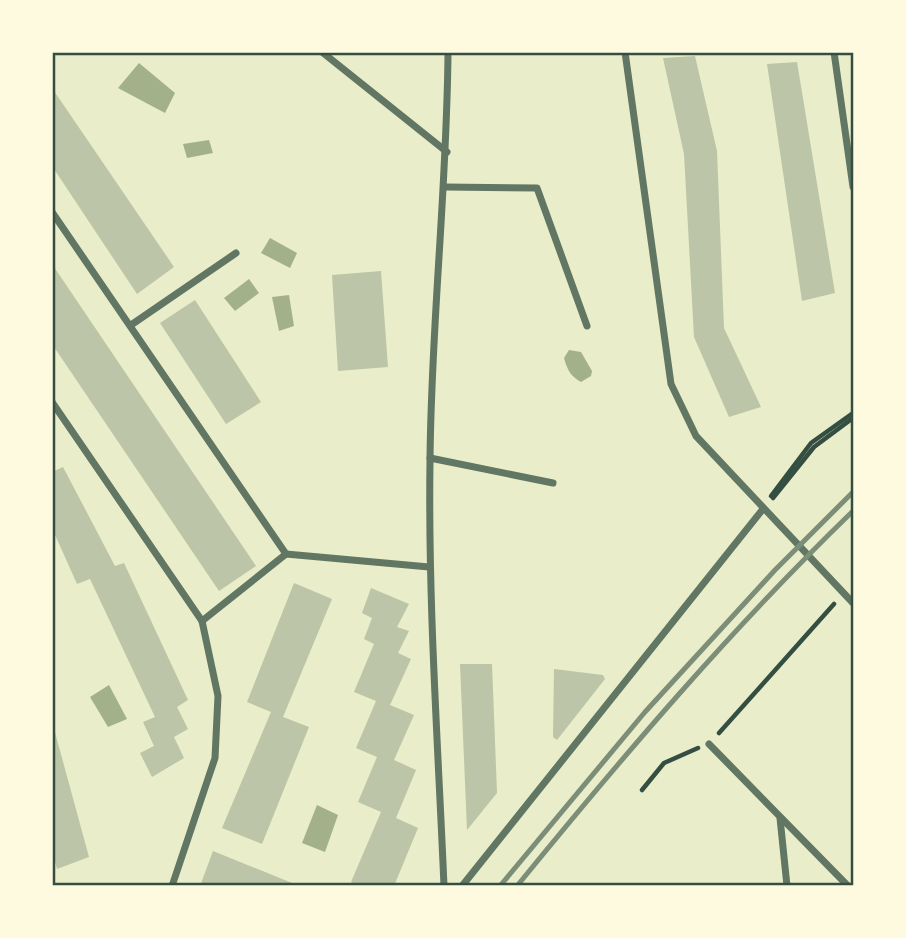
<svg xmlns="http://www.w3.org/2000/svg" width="906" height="938" font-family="'Fira Sans Condensed',sans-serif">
<rect width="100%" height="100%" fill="#e9edc9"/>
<g fill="#a3b18a">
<path d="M139,63l36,30 -10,20 -47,-25z"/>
<path d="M209,140l4,13 -26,5 -4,-14z"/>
<path d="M270,238l27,15 -7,15 -29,-15z"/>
<path d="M249,279l10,14 -24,18 -11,-13z"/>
<path d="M289,295l5,31 -15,5 -7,-34z"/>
<path d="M569,350l12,2 11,19 -1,5 -10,6c-11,-6 -14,-13 -17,-24z"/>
<path d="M109,685l18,34 -19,8 -18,-30z"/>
<path d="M317,805l21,10 -13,37 -23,-9z"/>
</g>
<g fill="#bcc5a7">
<path d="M695,56l22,95 7,177 37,79 -32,10 -35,-80 -10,-183 -21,-96z"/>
<path d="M797,62l38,231 -33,8 -35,-237z"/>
<path d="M52,88l122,179 -37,27 -85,-128z"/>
<path d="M52,264l204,302 -37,25 -167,-247z"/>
<path d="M381,271l7,96 -50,4 -6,-96z"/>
<path d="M195,300l66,102 -35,22 -66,-101z"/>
<path d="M63,467l52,99 9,-3 64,137 -11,7 11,22 -14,8 10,21 -32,19 -12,-24 14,-7 -11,-24 12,-5 -65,-138 -13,5 -25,-56v-15l3,-2 -3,-5v-34z"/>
<path d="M294,583l38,16 -49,118 26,10 -47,117 -40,-16 49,-116 -24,-10z"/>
<path d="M371,588l38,16 -12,23 12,4 -11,22 13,6 -21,46 24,10 -20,45 22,10 -20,48 22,10 -24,58h-36l-7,-4 30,-70 -23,-10 19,-45 -21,-9 20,-47 -22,-9 20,-48 -10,-5 8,-21 -10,-5z"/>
<path d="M460,664h32l5,129 -30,37z"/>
<path d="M554,669l49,6 2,4 -48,61 -4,-3z"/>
<path d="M53,725l36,132 -32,12 -5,-18z"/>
<path d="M213,851l84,34v1h-97z"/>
</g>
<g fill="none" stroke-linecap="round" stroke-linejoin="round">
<g stroke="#344e41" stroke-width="4.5">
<path d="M771,496l40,-53 42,-30"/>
<path d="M773,498l41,-51 39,-29"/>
<path d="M719,733l115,-129"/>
<path d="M642,790l22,-27 34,-15"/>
</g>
<g stroke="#617663" stroke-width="7">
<path d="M322,52l125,100"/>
<path d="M625,52l46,332 25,52 157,167"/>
<path d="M834,52l19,135"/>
<path d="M445,187l92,1 50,138"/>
<path d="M52,212l234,342"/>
<path d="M131,325l105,-72"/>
<path d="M52,402l150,219 16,75 -3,62 -43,128"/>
<path d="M430,458l123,25"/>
<path d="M202,621l84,-67 143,13"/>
<path d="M709,744l139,142"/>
<path d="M780,818l7,68"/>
<path d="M444,886c-6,-142 -16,-283 -14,-425 1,-136 17,-272 18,-409"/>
<path d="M462,886l301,-377"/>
</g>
<g stroke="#7c8e77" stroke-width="5">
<path d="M500,886l145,-174 130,-142 78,-78"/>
<path d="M517,886c106,-130 216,-259 336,-375"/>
</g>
</g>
<rect width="906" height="938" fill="none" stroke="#fefae0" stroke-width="108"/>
<rect x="54" y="54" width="798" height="830" fill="none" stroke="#344e41" stroke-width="2.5"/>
</svg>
